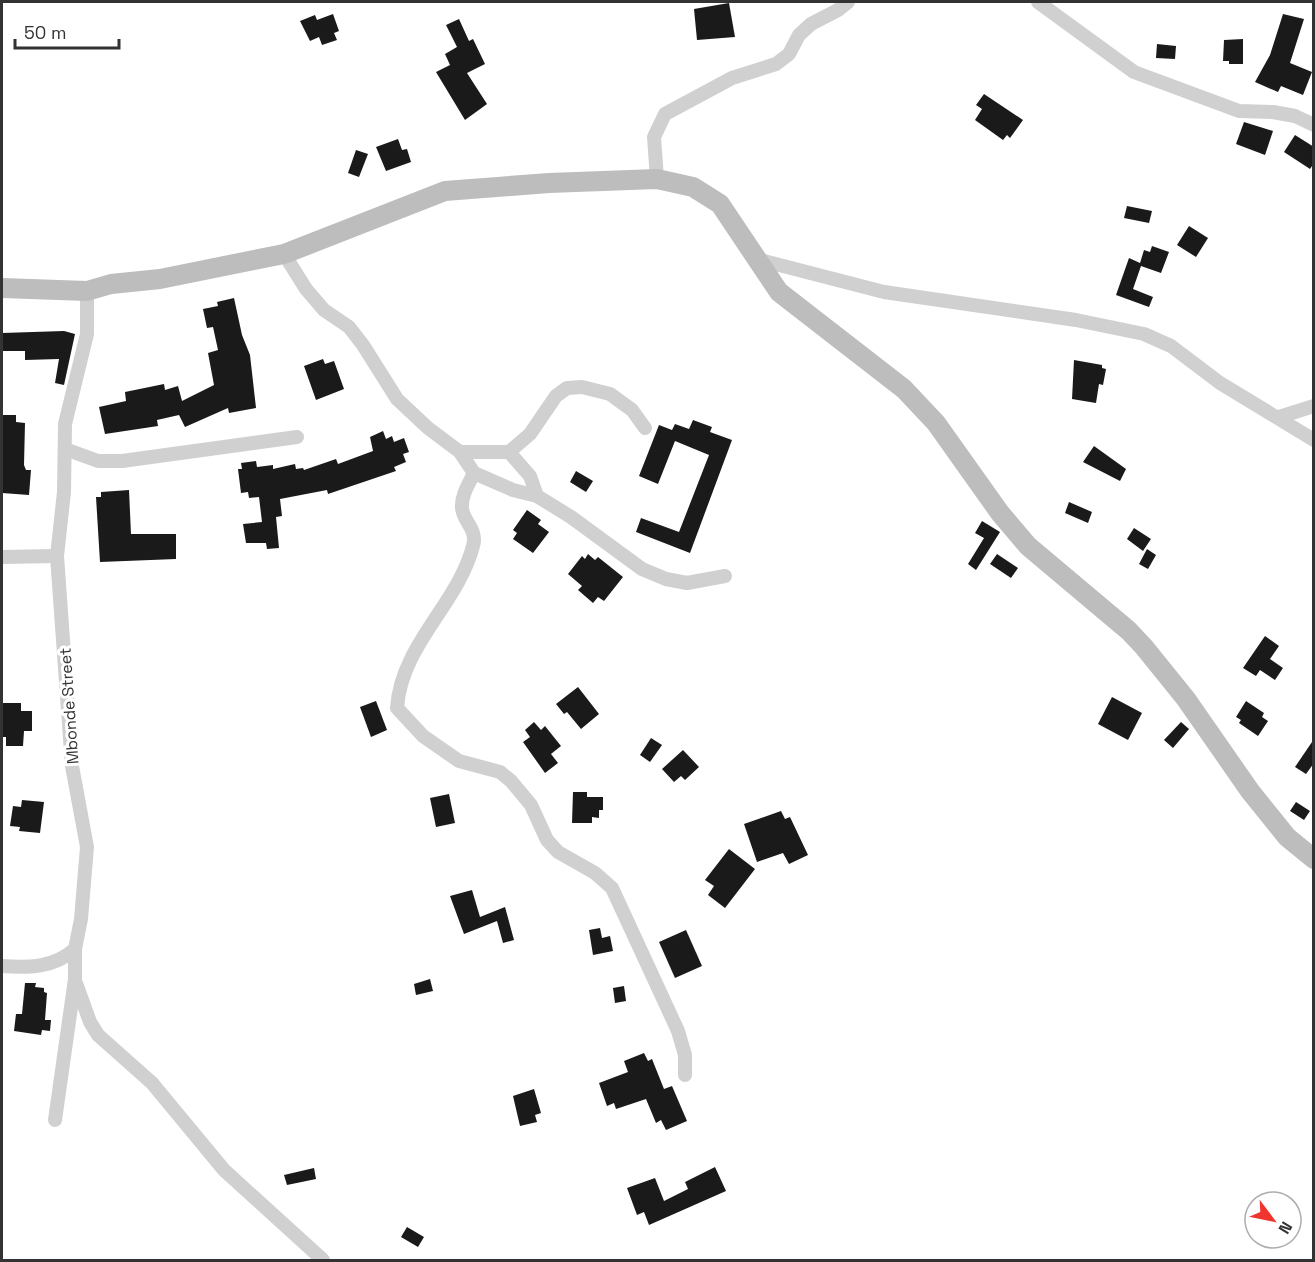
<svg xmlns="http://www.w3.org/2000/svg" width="1315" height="1262" font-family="'Space Grotesk',sans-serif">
<rect width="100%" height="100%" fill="#fff"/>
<g fill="#1a1a1a">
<path d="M729,3l6,34 -38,3 -3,-31z"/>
<path d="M333,14l6,17 -5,2 3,7 -15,5 -3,-8 -9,4 -10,-20 15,-6 2,5z"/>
<path d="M1283,14l21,5 -14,44 22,9 -9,23 -22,-9 -3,6 -23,-10 15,-27z"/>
<path d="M459,19l10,22 4,-2 12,25 -18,9 20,31 -22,16 -29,-48 14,-7 -5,-11 12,-7 -11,-22z"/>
<path d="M1243,39v25h-14v-3h-6l1,-21z"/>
<path d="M1157,44l19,2 -1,13 -19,-1z"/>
<path d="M984,94l39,26 -13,18 -3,-3 -4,5 -28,-20 7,-11 -6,-4z"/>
<path d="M1244,122l29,9 -8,24 -29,-11z"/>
<path d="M1295,135l19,12v16l-4,6 -26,-17z"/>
<path d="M398,139l4,11 5,-1 4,13 -25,9 -10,-24z"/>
<path d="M356,150l12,4 -9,23 -11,-4z"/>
<path d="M1127,206l25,5 -3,12 -25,-5z"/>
<path d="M1189,226l19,12 -12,19 -19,-12z"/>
<path d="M1152,246l17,6 -8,21 -20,-7 -8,23 20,8 -4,10 -33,-12 13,-37 11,5 4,-13 6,2z"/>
<path d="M234,298l8,37 8,20 6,53 -27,5 -1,-5 -43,19 -6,-12 -22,5 1,6 -53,8 -6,-27 27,-6 -1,-9 39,-8 1,6 13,-4 4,15 32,-16 -6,-32 10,-3 -5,-23 -6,1 -4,-19 15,-3 -1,-4z"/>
<path d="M64,331l11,3 -11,51 -9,-2 4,-24 -34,1v-9h-23v-18z"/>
<path d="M323,359l2,5 9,-3 10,28 -28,11 -12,-34z"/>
<path d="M1074,360l28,5v3l4,1 -3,16 -4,-1 -3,19 -24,-4z"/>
<path d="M2,415h14v7l9,1 -1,42 2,5h5l-2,25 -27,-2z"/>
<path d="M693,420l19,7 -2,5 22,8 -42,113 -54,-21 5,-14 38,14 30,-77 -34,-14 -17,43 -19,-8 20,-51 13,5 3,-6 14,5z"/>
<path d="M383,431l3,8 6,-3 2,6 10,-4 5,14 -6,2 3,8 -12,5 2,4 -68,23 -1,-4 -47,9 2,17 -6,1 3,31 -12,1 -1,-6h-20l-3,-19 19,-2 -3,-25 -10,1 -1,-6 -7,1 -3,-24h4l-1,-6 15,-2 1,6 16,-2v4l22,-5 1,5 7,-1 1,2 32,-11 2,5 35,-13 -3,-14z"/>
<path d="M1094,446l32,23 -6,12 -37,-19z"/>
<path d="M576,471l17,10 -7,11 -16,-10z"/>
<path d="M129,490l2,44h45v25l-76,3 -4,-65h5v-5z"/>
<path d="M1069,502l23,10 -4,11 -23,-10z"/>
<path d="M527,510l14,10 -3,4 11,8 -16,21 -20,-14 4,-6 -4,-3z"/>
<path d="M982,521l18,11 -24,38 -8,-6 16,-26 -9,-5z"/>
<path d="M1134,528l17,11 -8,12 -16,-12z"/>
<path d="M1147,549l9,6 -8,14 -9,-5z"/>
<path d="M588,554l7,6 3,-3 25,20 -19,24 -6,-4 -5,6 -15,-13 4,-4 -14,-12 14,-18 3,3z"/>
<path d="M997,554l21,14 -7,10 -21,-14z"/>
<path d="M1265,636l14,10 -9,13 13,9 -8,12 -15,-10 -4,6 -13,-8z"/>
<path d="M578,687l21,27 -18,15 -14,-17 -3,2 -8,-10z"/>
<path d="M1112,697l30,16 -14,27 -30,-16z"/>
<path d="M376,701l11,29 -16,7 -11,-30z"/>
<path d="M1246,701l18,12 -2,4 6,4 -10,15 -19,-13 2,-3 -5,-3z"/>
<path d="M2,703h19v8h11v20h-8l-1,15h-17v-9h-4z"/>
<path d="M534,722l7,8 4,-4 16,20 -10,8 7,9 -13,10 -22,-31 7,-5 -5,-7z"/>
<path d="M1181,722l8,7 -16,19 -9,-8z"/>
<path d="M651,738l11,7 -12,17 -10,-7z"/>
<path d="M1314,739v24l-8,11 -11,-7z"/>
<path d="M683,750l16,17 -14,13 -4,-4 -7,6 -12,-13z"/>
<path d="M573,792h14v5h16v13h-4v8l-7,-1v6h-20z"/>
<path d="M449,794l6,29 -19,4 -6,-29z"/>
<path d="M22,800l22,2 -4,31 -21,-2 1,-4 -10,-1 3,-20 8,1z"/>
<path d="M1296,802l14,9 -6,9 -14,-9z"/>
<path d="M781,811l4,8 5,-2 18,38 -19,9 -6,-11 -26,9 -13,-38z"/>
<path d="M729,849l26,20 -30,39 -17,-13 6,-9 -9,-6z"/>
<path d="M472,890l8,27 25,-10 9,33 -11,3 -6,-22 -33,13 -14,-38z"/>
<path d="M600,928l2,10 8,-2 3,15 -20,4 -4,-25z"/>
<path d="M686,930l16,36 -27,12 -16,-36z"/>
<path d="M430,979l3,12 -17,4 -2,-11z"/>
<path d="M25,983h11l-1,4 9,1v4l3,1 -2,27h6l-1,11 -8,-1 -1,5 -27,-4 2,-17h6z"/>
<path d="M624,986l2,15 -11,2 -2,-15z"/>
<path d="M644,1053l4,8 4,-2 12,30 8,-3 15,35 -21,9 -5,-10 -5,3 -10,-24 -30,10 -2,-6 -7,3 -8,-23 29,-11 -4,-11z"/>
<path d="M534,1089l7,24 -6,2 2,7 -17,4 -7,-30z"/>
<path d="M715,1167l11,24 -77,34 -5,-13 -7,3 -10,-27 28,-10 9,23 24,-12 -3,-7z"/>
<path d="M314,1168l2,11 -29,6 -3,-10z"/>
<path d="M407,1227l17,10 -6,10 -17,-10z"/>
</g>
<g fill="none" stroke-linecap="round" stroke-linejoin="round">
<g stroke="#d0d0d0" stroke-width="14">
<path d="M1038,2l96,70 105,39 34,1 22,4 19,9"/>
<path d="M657,179l-3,-42 11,-23 67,-36 44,-14 13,-10 10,-19 12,-11 27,-14 10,-8"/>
<path d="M284,254l22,35 18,21 25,17 14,18 34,54 31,29 32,24 14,21 39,17 24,6 34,21 71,52 24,10 21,4 38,-7"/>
<path d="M756,259l128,33 192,28 68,14 27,12 49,37 94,57"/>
<path d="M1279,417l35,-11"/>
<path d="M65,449l33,12h24l175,-24"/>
<path d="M460,452h49l21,-18 26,-38 11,-8 15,-1 28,7 22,16 13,18"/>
<path d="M509,452l21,24 7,20"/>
<path d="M474,473c-5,11 -13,22 -12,35 1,14 16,21 11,38 -15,58 -72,99 -76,162l26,28 36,25 41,11 11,9 20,24 16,35 11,12 37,21 17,15 66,143 7,24v20"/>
<path d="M2,557l55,-1"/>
<path d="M2,966c26,2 52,2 73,-17"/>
<path d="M76,983l14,39 8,13 54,48 72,87 99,90"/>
<path d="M55,1120l20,-141v-30l6,-30 6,-72 -15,-81 -15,-210 7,-64 1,-68 22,-90v-43"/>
</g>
<path stroke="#bdbdbd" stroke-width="20" d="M2,288l85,3 24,-7 49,-5 94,-19 30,-6 161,-63 104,-8 108,-4 36,8 27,17 59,88 125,97 32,34 64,90 28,33 101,85 15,16 42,52 64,92 37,46 27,22"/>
</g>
<g text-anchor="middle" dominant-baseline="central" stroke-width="6" stroke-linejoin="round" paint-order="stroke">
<g font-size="16" fill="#333" stroke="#fff">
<text transform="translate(69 706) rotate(-94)">Mbonde Street</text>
</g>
</g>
<rect width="1315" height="1262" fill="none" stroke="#333333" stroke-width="6"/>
<g transform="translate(1273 1220) rotate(122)"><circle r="28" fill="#ffffff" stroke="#adadad" stroke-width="1.5"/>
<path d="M0-4.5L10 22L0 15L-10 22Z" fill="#ef3530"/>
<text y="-9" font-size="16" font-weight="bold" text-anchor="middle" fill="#333333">N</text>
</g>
<path d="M15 39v9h104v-9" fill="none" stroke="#333333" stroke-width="3"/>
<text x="24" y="39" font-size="18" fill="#333333" stroke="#ffffff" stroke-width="4.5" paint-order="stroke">50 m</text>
</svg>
